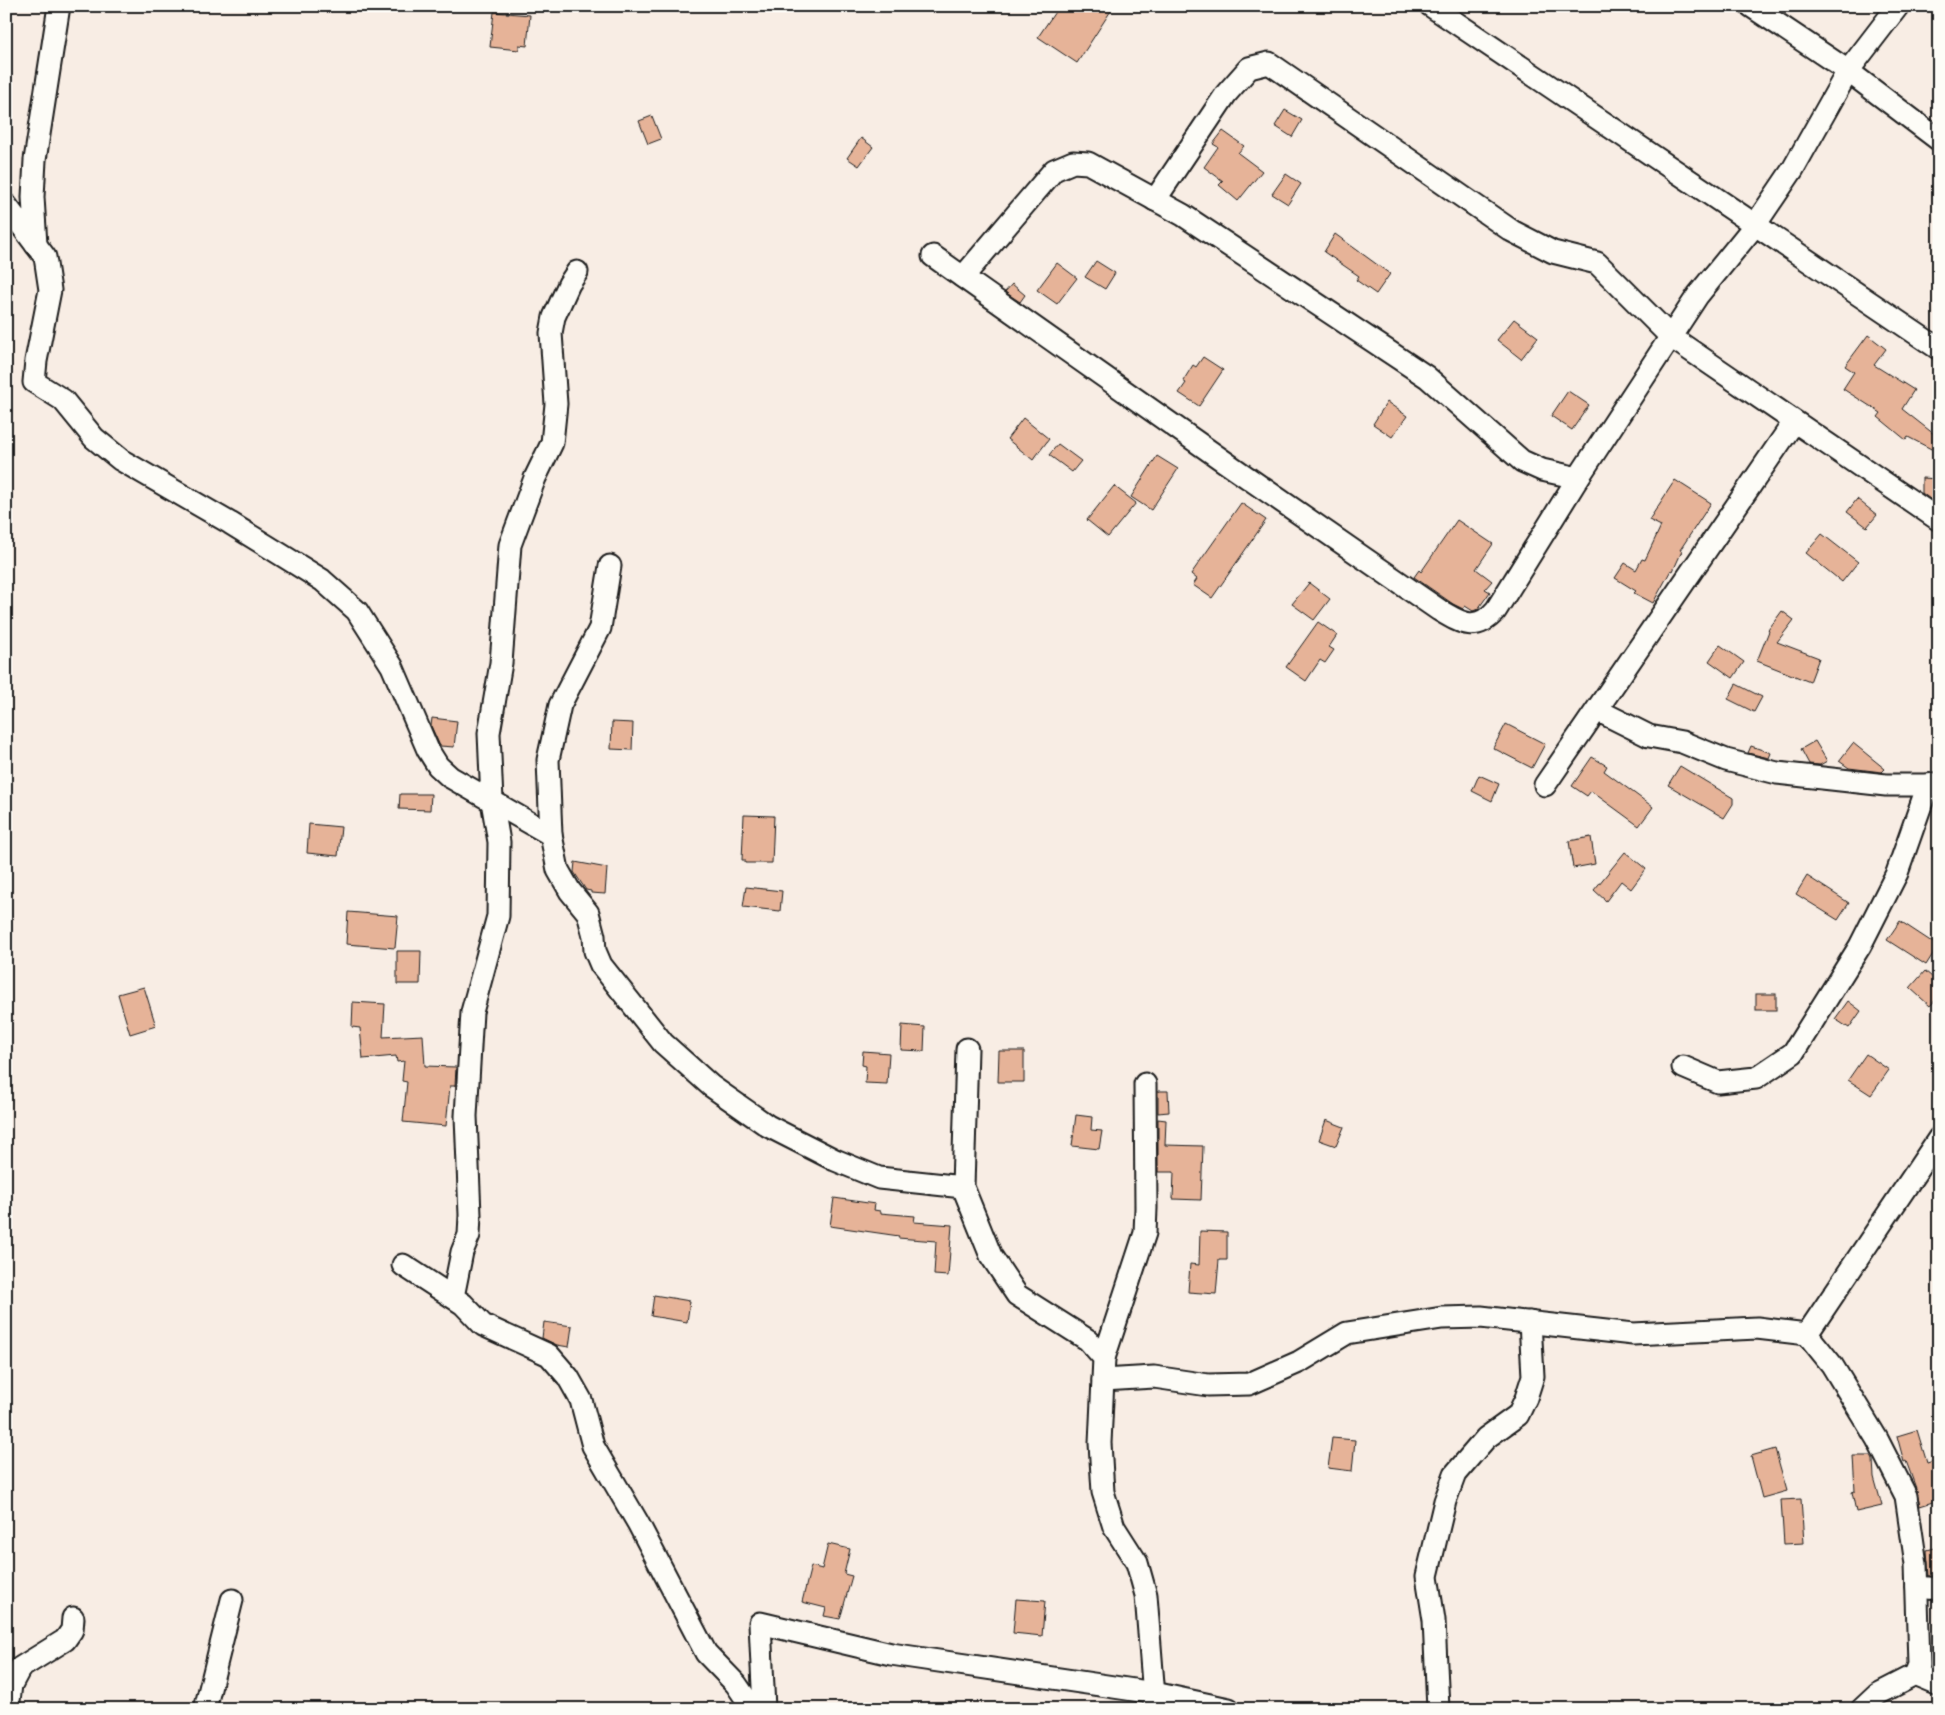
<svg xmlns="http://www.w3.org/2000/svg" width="1945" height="1715" font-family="Sriracha,sans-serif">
<rect width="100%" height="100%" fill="#f8ede4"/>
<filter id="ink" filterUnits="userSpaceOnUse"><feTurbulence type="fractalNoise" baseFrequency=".02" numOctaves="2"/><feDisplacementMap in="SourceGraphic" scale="10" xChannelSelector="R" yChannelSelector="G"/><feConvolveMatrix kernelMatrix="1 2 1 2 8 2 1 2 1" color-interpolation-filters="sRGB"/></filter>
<g filter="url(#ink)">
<g fill="#e6b398" stroke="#1c1c1c">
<path d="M1059,6h55l-37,57 -39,-26z"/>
<path d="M494,12l36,3 -3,31 -8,-1v5l-29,-3z"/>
<path d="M1285,110l17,10 -10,17 -17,-11z"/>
<path d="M652,116l9,23 -13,5 -9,-23z"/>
<path d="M1223,131l21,15 -6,7 24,18 -24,30 -19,-16 4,-4 -19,-14 14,-20 -5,-3z"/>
<path d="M861,138l12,9 -14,19 -12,-8z"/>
<path d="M1286,174l15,10 -13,20 -16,-10z"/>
<path d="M1335,234l55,40 -14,20 -20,-14 3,-4 -35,-24z"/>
<path d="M1096,261l19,12 -10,16 -20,-12z"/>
<path d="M1057,263l20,15 -20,26 -20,-14z"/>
<path d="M1012,284l13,11 -5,7 -15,-10z"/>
<path d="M1514,319l24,18 -17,22 -24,-19z"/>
<path d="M1868,335l18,14 -12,16 40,25 -12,19 37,29v15l-31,-16 -2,3 -28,-23 3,-4 -38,-24 11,-17 -9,-6z"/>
<path d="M1203,357l20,13 -24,36 -20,-13 7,-10 -3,-2 10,-16 3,2z"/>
<path d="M1568,391l21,14 -17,25 -21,-14z"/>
<path d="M1387,402l20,14 -15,21 -19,-13z"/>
<path d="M1023,418l26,21 -16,21 -26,-21z"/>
<path d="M1058,444l23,17 -9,11 -23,-17z"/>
<path d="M1157,456l21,13 -27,41 -20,-13z"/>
<path d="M1922,478l17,1v23h-5l-12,-9z"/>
<path d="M1675,480l36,23 -31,47 2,1 -9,20 -2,-1 -18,33 -19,-10 2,-2 -21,-13 10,-15 11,7 6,-11 3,1 16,-34 -12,-6z"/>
<path d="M1114,486l22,17 -28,34 -21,-17z"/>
<path d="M1857,499l20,16 -10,12 -20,-15z"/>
<path d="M1241,503l25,17 -54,78 -19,-13 4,-6 -6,-5z"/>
<path d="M1457,520l36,24 -17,25 16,12 -7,8 5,3 -12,17 -5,2 -8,-5 -2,3 -10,-5 -39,-27 5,-7 2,2z"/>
<path d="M1822,534l36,28 -16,20 -36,-29z"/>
<path d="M1309,583l21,16 -16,21 -22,-16z"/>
<path d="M1782,611l12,9 -17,22 42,16 -9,24 -53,-21 12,-30 -1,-1z"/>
<path d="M1318,622l19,13 -8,12 5,3 -9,13 -5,-3 -14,21 -20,-14z"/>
<path d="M1720,645l24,17 -11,16 -24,-17z"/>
<path d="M1736,684l26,13 -8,15 -26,-13z"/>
<path d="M432,718l25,3 -3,26 -14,-1 -9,-20z"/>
<path d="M612,722l21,1 -1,27 -21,-1z"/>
<path d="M1506,724l39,20 -13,24 -39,-20z"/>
<path d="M1815,741l12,20 -7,4 -11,-1 -8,-15z"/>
<path d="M1853,743l32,26 -3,3 -33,-4 -10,-7z"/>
<path d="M1751,746l20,7 -2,5 -21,-5z"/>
<path d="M1592,757l15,9 -3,5 49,36 -14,19 -48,-35 -4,5 -15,-10z"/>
<path d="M1680,766l53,32v6l-9,14 -56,-33z"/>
<path d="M1479,775l20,9 -7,17 -20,-10z"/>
<path d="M400,794h31l-1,16 -31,-1z"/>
<path d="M744,815l30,1 -2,47h-27v-3h-3z"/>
<path d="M309,824l32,3 -3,29 -31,-3z"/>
<path d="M1591,837l4,27 -22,4 -4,-27z"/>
<path d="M1625,852l21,17 -15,20 -10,-8 -15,20 -12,-11z"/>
<path d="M575,862l32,6 -2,26 -14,-1v-2l-5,-1 -12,-18z"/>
<path d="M1807,876l42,27 -11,17 -42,-26z"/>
<path d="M746,887l36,4 -2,20 -37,-4z"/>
<path d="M348,912l50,4 -3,32 -49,-4z"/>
<path d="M1900,921l38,25 -12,19 -39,-25z"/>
<path d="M397,951h24l-1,33h-23z"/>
<path d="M1925,971l14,12v13l-9,10 -20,-18z"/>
<path d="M144,987l12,39 -26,8 -12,-40z"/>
<rect x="1756" y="994" width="20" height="16"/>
<path d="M1848,1001l13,10 -12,17 -14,-9z"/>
<path d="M353,1002l32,2 -2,33 40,-2 2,31 31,1 -1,19h-5l-4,40 -43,-4 4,-40 -5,-1 2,-20 -7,1 -1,-6 -33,3 -3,-31 -8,-1z"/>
<path d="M902,1025l23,2 -1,24 -23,-1z"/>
<path d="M863,1051l26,2 -2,31 -22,-1 1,-17 -4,-1z"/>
<path d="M999,1051h25v31h-26z"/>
<path d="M1866,1054l23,16 -18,25 -23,-15z"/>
<path d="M1158,1091h10l1,21 -11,1z"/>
<path d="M1076,1115l16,2 -1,13 11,1 -3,18 -27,-3z"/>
<path d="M1158,1119l8,1 -1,25 38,1 -2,54 -28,-1 1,-27h-16z"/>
<path d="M1326,1120l18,7 -8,19 -17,-6z"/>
<path d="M834,1198l41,6 -1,6 6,1v2l35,3 -1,6 38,3 -4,51 -14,-1 2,-34 -38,-3 1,-2 -69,-10z"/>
<path d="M1200,1231l27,1v28h-8l-3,34 -28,-2 2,-28 9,1z"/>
<path d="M654,1295l36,6 -3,21 -36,-6z"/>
<path d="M544,1322l28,4 -3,21 -12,-2 -15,-7z"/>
<path d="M1917,1430l10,33 12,-4v41l-19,6 -3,-15 -11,-30 -2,1 -7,-26z"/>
<path d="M1332,1438l23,2 -3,31 -24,-3z"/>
<path d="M1775,1449l12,42 -25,7 -11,-42z"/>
<path d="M1853,1456h18l2,4 1,17 8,29 -26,6 -4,-20 3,-1z"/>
<path d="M1801,1499l3,44 -20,1 -3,-44z"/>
<path d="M828,1544l22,5 -6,25 8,2 -12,43 -16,-3 2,-8 -24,-6 9,-36 11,3z"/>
<path d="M1939,1547v29h-10l-2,-26z"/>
<path d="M1016,1599l29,2 -3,35 -29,-3z"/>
</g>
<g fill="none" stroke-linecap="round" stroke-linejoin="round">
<g stroke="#1c1c1c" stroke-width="25">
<g id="minor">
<path d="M1431,6l508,343"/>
<path d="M1751,6l97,65 91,69"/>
<path d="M1155,200l71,-106 23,-26 20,-5 243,168 41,21 44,11 74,74 268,183"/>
<path d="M6,205l39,52 5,33 -14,71 -2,21 29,18 31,38 27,22 109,63 92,57 35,31 35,55 36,84 10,16 12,11 101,58"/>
<path d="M36,245l-3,-48 2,-37 24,-154"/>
<path d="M933,256l292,206 214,148c22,13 37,23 57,0l82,-132 120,-183 57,-70 38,-56 55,-98 50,-65"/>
<path d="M963,277l91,-107 19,-8 15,1 95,52 244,162 95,84 20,9 36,8"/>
<path d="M610,566l-10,62 -40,77 -12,55 3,75 7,35 12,21 18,22 6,23 1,15 6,14 62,78 48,43 57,40 67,34 44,18 84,9"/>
<path d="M1597,710l52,26 33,6 44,18 51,13 109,12h42l11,-2"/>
<path d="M1545,785l249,-363"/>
<path d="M967,1049l-4,138 28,69 26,39 71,45 16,18 -4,85 3,49 11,35 23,36 9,32 9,114"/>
<path d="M1683,1067l35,15 38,-4 37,-25 67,-107 37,-73 31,-88"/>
<path d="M403,1265l60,39 20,21 66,30 19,22 13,23 12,46 45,77 68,130 30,31 17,25"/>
<path d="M453,1297l9,-45 7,-17 1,-20 -4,-99 6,-104 26,-96 1,-74 -7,-41 -3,-68 12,-70 9,-118 25,-67 17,-35 4,-39 -5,-71 3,-16 15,-33 8,-12"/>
<path d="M1807,1334l25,31 45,74 29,57 10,68 3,101 -4,10 -37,19 -16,15"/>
<path d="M1104,1358l41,-125 1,-25 -1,-124"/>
<path d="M1103,1380l51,-3 54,8 41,-1 50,-22 48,-29 95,-15 39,-1 152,17 124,-6 50,6 132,-196"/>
<path d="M1917,1587l22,2"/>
<path d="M1915,1675l24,10"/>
<path d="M8,1709l3,-24 9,-17 45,-28 7,-10 1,-12"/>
<path d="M205,1709l27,-109"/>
<path d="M764,1709l-4,-86 131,31 263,39 75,16"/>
<path d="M1438,1709l-4,-89 -7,-44 18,-75 10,-27 31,-36 32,-23 8,-17 7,-22 -3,-54"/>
</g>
</g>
<use href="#minor" stroke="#fdfcf7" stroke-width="21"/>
</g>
</g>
<rect width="1945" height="1715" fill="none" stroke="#fdfcf7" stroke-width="25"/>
<rect x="12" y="12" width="1920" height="1690" fill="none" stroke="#1c1c1c" stroke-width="2" filter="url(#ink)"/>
</svg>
